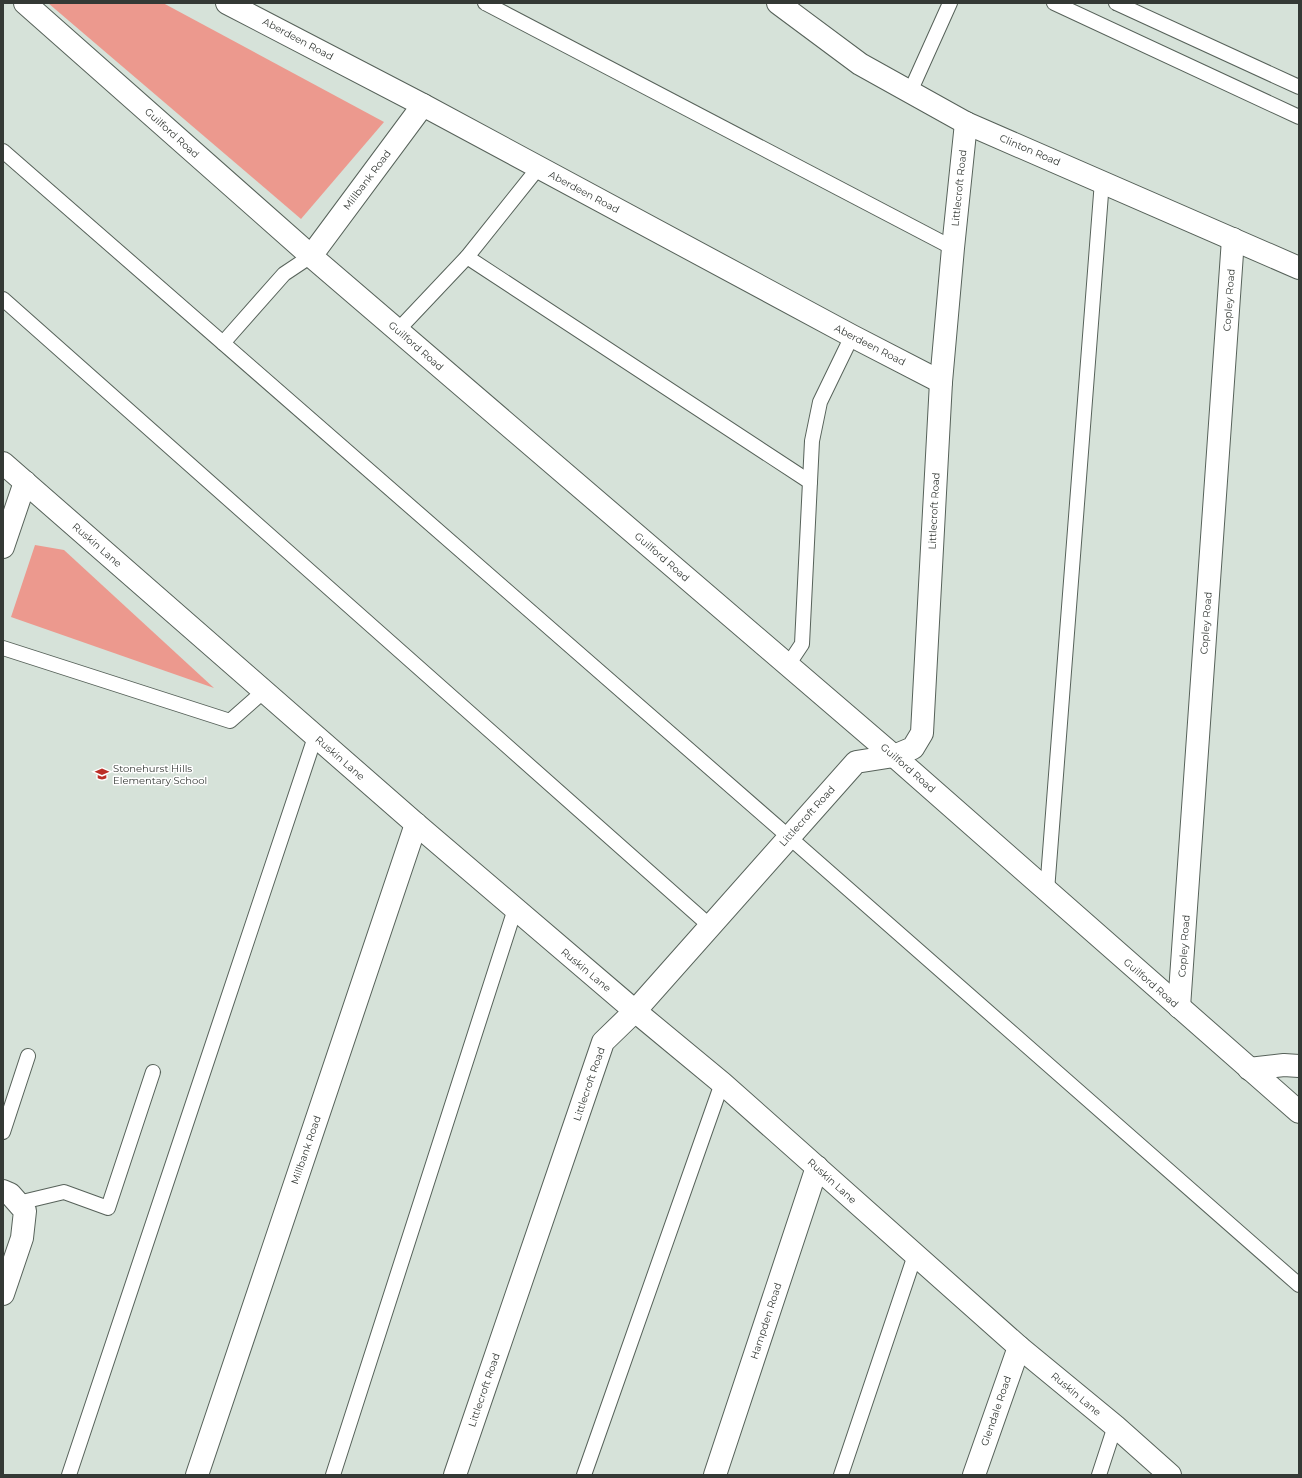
<svg xmlns="http://www.w3.org/2000/svg" width="1302" height="1478" font-family="Montserrat,sans-serif">
<rect width="100%" height="100%" fill="#d6e2d9"/>
<g fill="#ec998e">
<path d="M48,3h115l221,119 -83,97z"/>
<path d="M35,545l29,5 150,138 -203,-71z"/>
</g>
<g fill="none" stroke-linecap="round" stroke-linejoin="round">
<g stroke="#57625a" stroke-width="16">
<g id="lane">
<path d="M485,3l468,245"/>
<path d="M1054,3l245,114"/>
<path d="M1116,3l183,84"/>
<path d="M910,92l40,-89"/>
<path d="M3,151l786,686 510,448"/>
<path d="M467,257l343,225"/>
<path d="M3,299l707,627"/>
<path d="M398,330l69,-73 72,-90"/>
<path d="M223,343l61,-69 27,-18"/>
<path d="M3,648l227,73 34,-30"/>
<path d="M788,665l14,-21 10,-203 8,-39 32,-66"/>
<path d="M1047,891l55,-710"/>
<path d="M3,1132l25,-76"/>
<path d="M18,1203l46,-11 44,16 45,-136"/>
<path d="M69,1475l246,-738"/>
<path d="M333,1475l182,-566"/>
<path d="M584,1475l138,-392"/>
<path d="M841,1475l74,-220"/>
<path d="M1099,1475l16,-49"/>
</g>
</g>
<g stroke="#57625a" stroke-width="24">
<g id="street">
<path d="M25,3l286,253 583,500 405,356"/>
<path d="M227,3l196,102 429,231 89,46"/>
<path d="M778,3l82,61 106,59 333,145"/>
<path d="M311,256l112,-151"/>
<path d="M3,463l413,361 219,187 87,72 297,264 96,79 55,49"/>
<path d="M3,547l22,-65"/>
<path d="M1179,1007l54,-768"/>
<path d="M1249,1069l35,-4 15,1"/>
<path d="M3,1191l7,3 15,17 -3,27 -19,56"/>
<path d="M197,1475l219,-651"/>
<path d="M455,1475l148,-433 32,-31 221,-249 38,-6 19,-8 9,-15 19,-351 12,-134 13,-125"/>
<path d="M715,1475l102,-308"/>
<path d="M974,1475l45,-128"/>
</g>
</g>
<use href="#lane" stroke="#fff" stroke-width="14"/>
<use href="#street" stroke="#fff" stroke-width="22"/>
</g>
<defs>
<g id="school-bare" transform="scale(1.08)"><path d="M0-5L7-2L0 1L-7-2ZM-4 1L0 2.5L4 1V4Q0 6-4 4Z" fill="#bc2e27" stroke="#fff" stroke-width="2.5" paint-order="stroke"/></g>
</defs>
<g fill-rule="evenodd">
<use href="#school-bare" x="102" y="774"/>
</g>
<g text-anchor="middle" dominant-baseline="central" stroke-width="3" stroke-linejoin="round" paint-order="stroke">
<g font-size="10" fill="#343935" stroke="#fff">
<text transform="translate(298 39) rotate(28)">Aberdeen Road</text>
<text transform="translate(172 133) rotate(42)">Guilford Road</text>
<text transform="translate(1030 150) rotate(23)">Clinton Road</text>
<text transform="translate(367 180) rotate(-53)">Millbank Road</text>
<text transform="translate(959 188) rotate(-84)">Littlecroft Road</text>
<text transform="translate(584 192) rotate(28)">Aberdeen Road</text>
<text transform="translate(1229 300) rotate(-86)">Copley Road</text>
<text transform="translate(870 345) rotate(27)">Aberdeen Road</text>
<text transform="translate(416 346) rotate(41)">Guilford Road</text>
<text transform="translate(934 511) rotate(-87)">Littlecroft Road</text>
<text transform="translate(97 545) rotate(41)">Ruskin Lane</text>
<text transform="translate(662 557) rotate(41)">Guilford Road</text>
<text transform="translate(1206 623) rotate(-86)">Copley Road</text>
<text transform="translate(340 758) rotate(41)">Ruskin Lane</text>
<text transform="translate(908 768) rotate(41)">Guilford Road</text>
<text transform="translate(807 816) rotate(-48)">Littlecroft Road</text>
<text transform="translate(1184 946) rotate(-86)">Copley Road</text>
<text transform="translate(586 970) rotate(40)">Ruskin Lane</text>
<text transform="translate(1151 983) rotate(41)">Guilford Road</text>
<text transform="translate(589 1084) rotate(-71)">Littlecroft Road</text>
<text transform="translate(306 1150) rotate(-71)">Millbank Road</text>
<text transform="translate(832 1181) rotate(42)">Ruskin Lane</text>
<text transform="translate(766 1321) rotate(-72)">Hampden Road</text>
<text transform="translate(484 1390) rotate(-71)">Littlecroft Road</text>
<text transform="translate(1076 1394) rotate(40)">Ruskin Lane</text>
<text transform="translate(996 1411) rotate(-71)">Glendale Road</text>
</g>
<g font-size="10" fill="#343935" stroke="#fff" text-anchor="start">
<text x="113" y="768">Stonehurst Hills<tspan x="113" dy="12">Elementary School</tspan></text>
</g>
</g>
<rect width="1302" height="1478" fill="none" stroke="#343935" stroke-width="8"/>
</svg>
